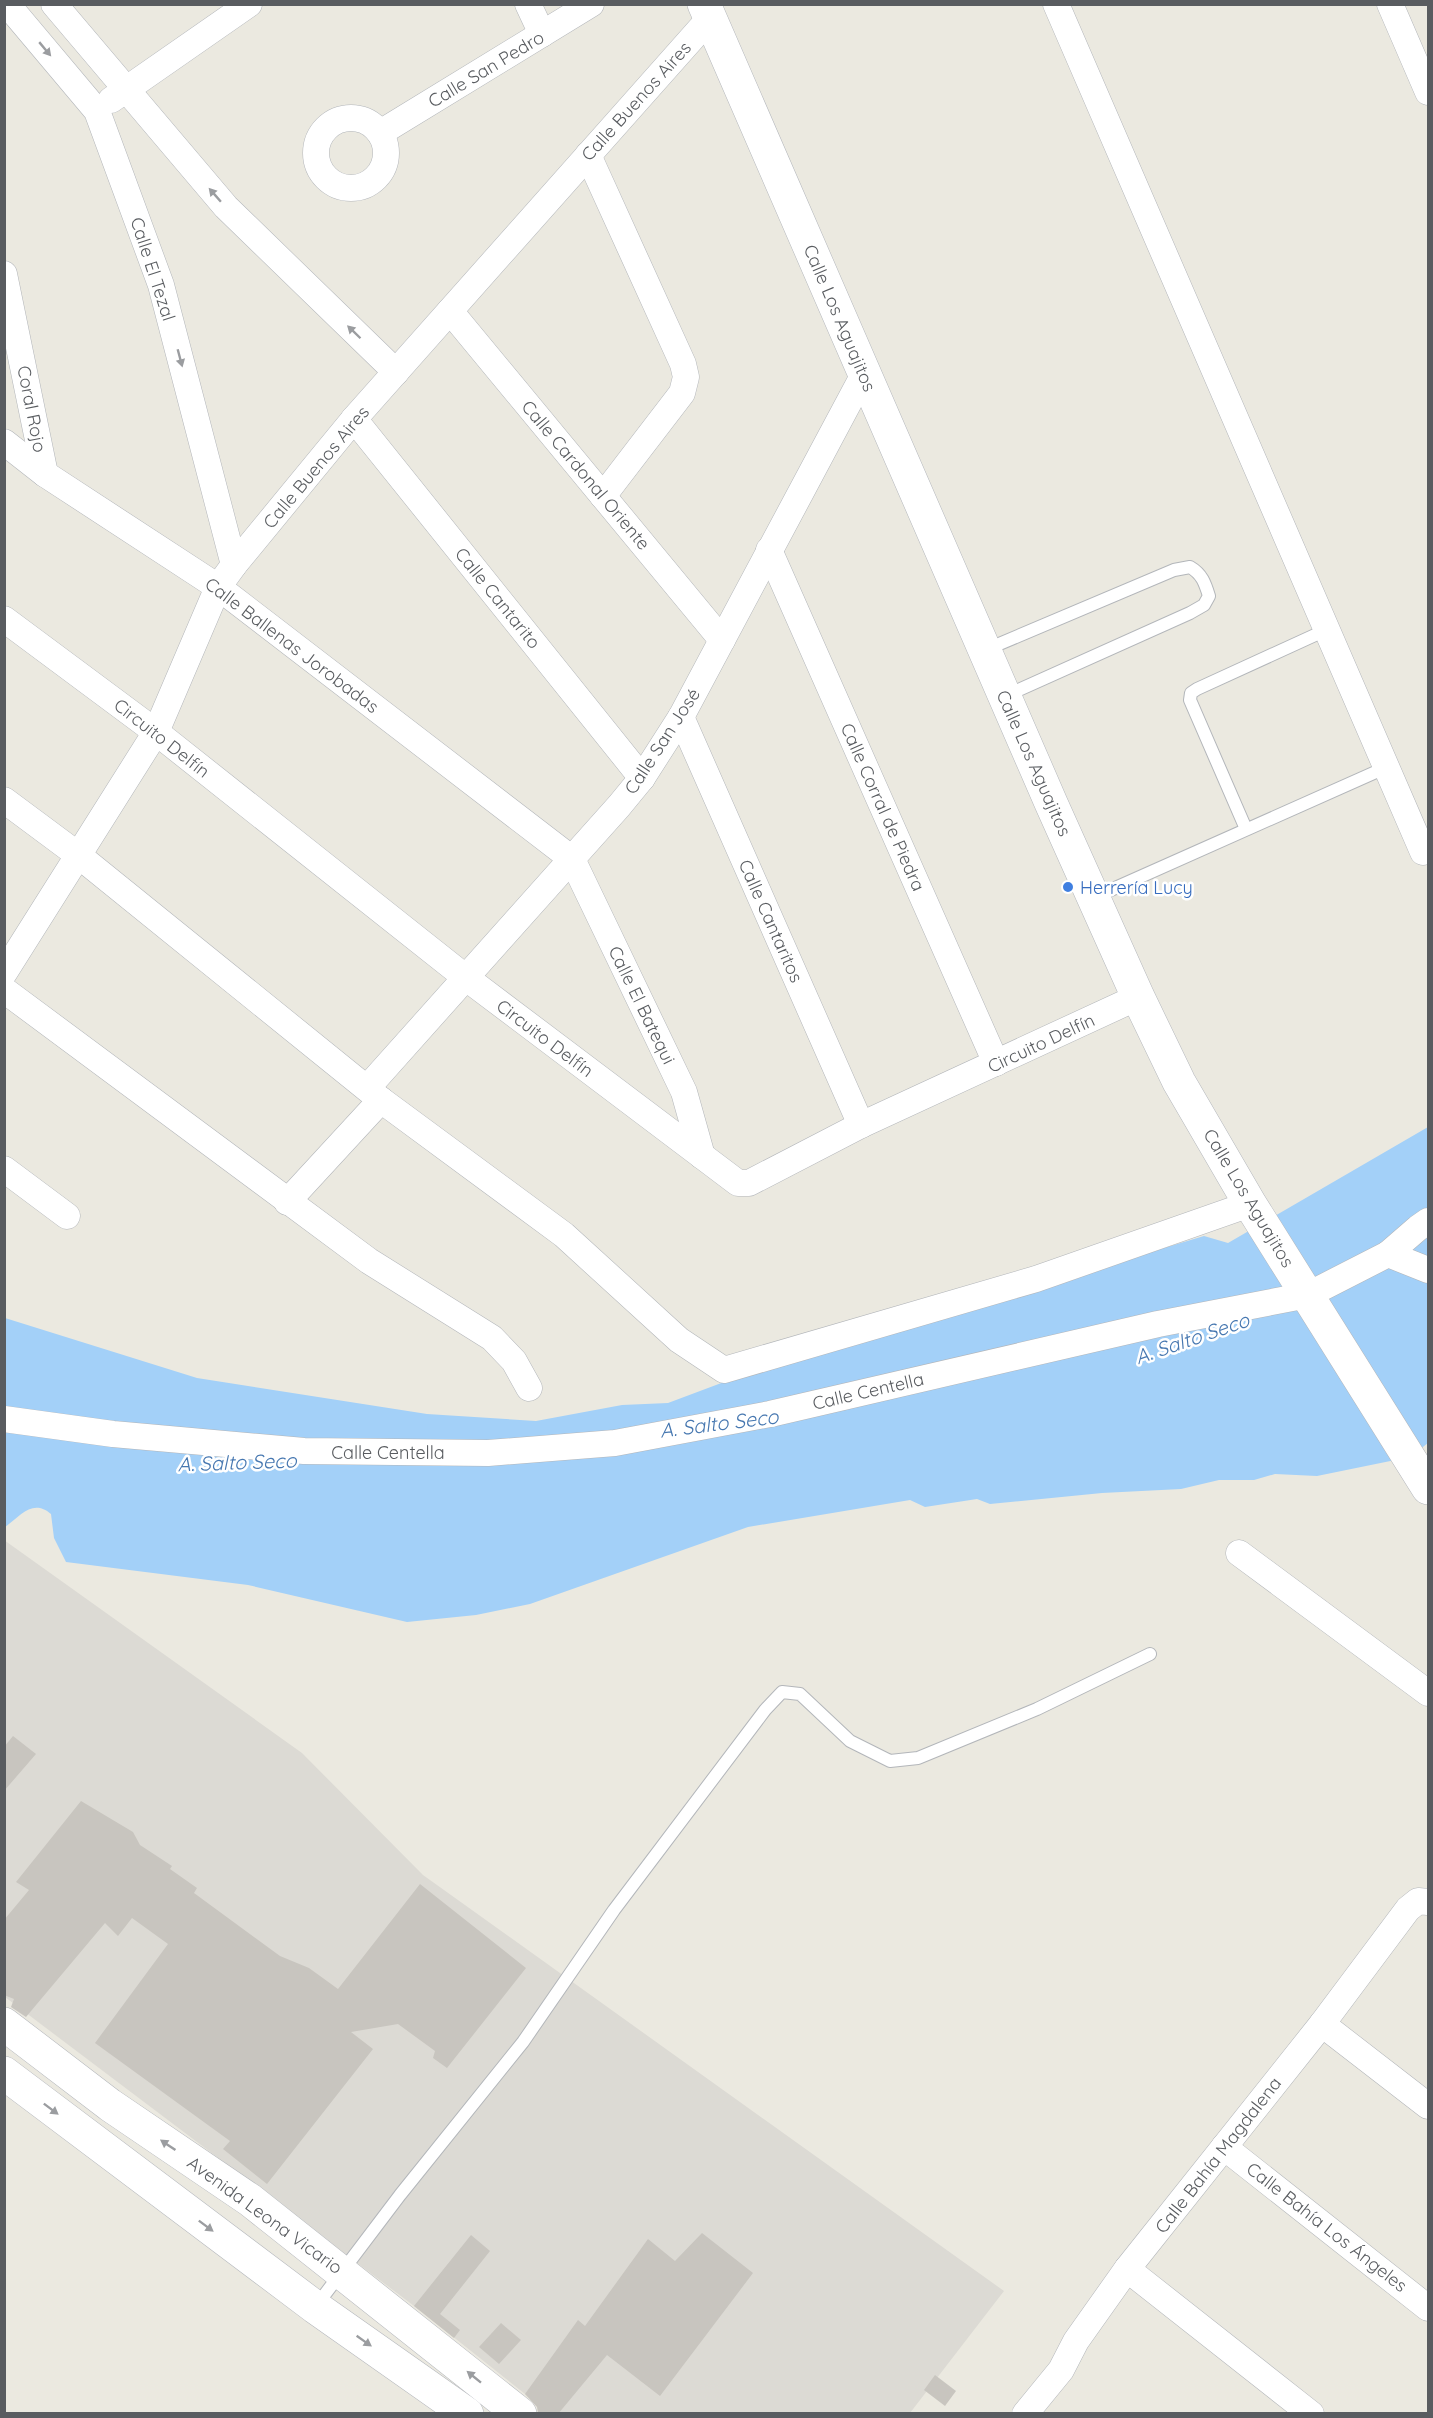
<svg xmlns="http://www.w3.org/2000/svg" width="1433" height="2418" font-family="Quicksand,sans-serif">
<rect width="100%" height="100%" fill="#ebe9e0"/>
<path fill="#dcdad4" d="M4,1540l298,213 121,122 581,416 -94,122h-361l-127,-101 -417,-315z"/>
<path fill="#a3d0f8" d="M1428,1127v316l-18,14 -93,19 -42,-2 -21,6h-35l-38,9 -79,4 -112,11 -13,-5 -52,8 -15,-7 -162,27 -218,77 -54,11 -69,7 -159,-37 -182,-23 -12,-24 -3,-24c-19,-16 -31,3 -46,13v-209l192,60 230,36 109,7 86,-16 46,-2 88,-33 448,-134 24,7z"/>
<g fill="#c8c5bf">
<path d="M13,1736l23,18 -32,37v-44z"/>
<path d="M81,1801l52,31 7,13 32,21 -2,3 27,19 -3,5 86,63 29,12 29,21 82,-105 106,84 -79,100 -14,-10 2,-7 -37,-27 -47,8 22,17 -106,135 -44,-35 7,-8 -135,-98 73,-99 -36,-26 -14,18 -13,-13 -79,94 -15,-10 3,-8 -10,-4v-75l25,-30 -13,-8z"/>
<path d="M702,2233l51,40 -93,123 -53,-41 -49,59 -20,-1 -1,-6 -12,-13 53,-74 7,6 63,-87 27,22z"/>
<path d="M471,2235l19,16 -50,63 20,16 -6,8 -40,-32z"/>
<path d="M501,2323l20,17 -22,24 -20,-17z"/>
<path d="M935,2375l21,16 -11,15 -21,-16z"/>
</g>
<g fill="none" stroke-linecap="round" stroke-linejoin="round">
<g stroke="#b3b6ba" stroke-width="14">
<g id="lane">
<path d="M985,650l189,-80 16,-3c12,7 15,16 19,29l-5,9 -14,8 -185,83"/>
<path d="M1246,829l-56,-129 1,-7 6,-4 129,-59"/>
<path d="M1095,897l292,-130"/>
<path d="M316,2306l84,-111 123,-153 91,-132 151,-200 17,-18 18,2 50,47 40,20 28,-3 119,-49 113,-55"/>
</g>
</g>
<g stroke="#b3b6ba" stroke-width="27">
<g id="street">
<path d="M7,4l90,107 64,174 73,280"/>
<path d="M54,4l172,203 170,165"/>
<path d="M528,4l14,30"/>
<path d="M1056,4l367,848"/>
<path d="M1390,4l38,88"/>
<path d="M111,100l138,-96"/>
<circle cx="351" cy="153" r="35"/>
<path d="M380,133l211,-129"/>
<path d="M588,155l95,209 3,13 -4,16 -79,103"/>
<path d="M4,274l41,200"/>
<path d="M450,311l272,329"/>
<path d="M354,419l288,359"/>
<path d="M4,442l41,32 173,113 354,272 112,233 18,64"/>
<path d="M769,550l227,513"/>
<path d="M4,619l152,113 309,245 273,206h11l112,-58 277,-128"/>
<path d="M681,717l180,408"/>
<path d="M4,800l74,55 303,245 183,135 115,105 45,30 312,-91 214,-75"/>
<path d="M4,973l152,-241 62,-145 16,-22 120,-146 356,-401"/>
<path d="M4,990l365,271 123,77 22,23 15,27"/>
<path d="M368,1087l251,-281 23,-28 39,-61 183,-343"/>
<path d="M4,1169l63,47"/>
<path d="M287,1202l94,-102"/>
<path d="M1388,1254l30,-26 10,-7"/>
<path d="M4,1419l109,15 191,17 184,2 127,-10 155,-29 388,-90 150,-29 80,-41 40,16"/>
<path d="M1239,1553l189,140"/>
<path d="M1322,2024l106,82"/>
<path d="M1224,2147l204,161"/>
<path d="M1127,2269l184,145"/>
<path d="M1025,2414l36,-44 15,-29 51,-72 195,-245 86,-115 10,-8 10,1"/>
</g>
</g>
<g stroke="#b4b7bc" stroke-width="34">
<g id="secondary">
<path d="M704,4l347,799 87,194 41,85 71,122 178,284"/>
<path d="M4,2024l106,81 140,95 270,214"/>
<path d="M4,2073l311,234 152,107"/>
</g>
</g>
<use href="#lane" stroke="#fff" stroke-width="12"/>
<use href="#street" stroke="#fff" stroke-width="26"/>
<use href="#secondary" stroke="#fff" stroke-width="33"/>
</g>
<defs><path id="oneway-solid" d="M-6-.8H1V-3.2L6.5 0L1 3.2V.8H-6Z" transform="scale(1.5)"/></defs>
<g fill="#9b9da0">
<use href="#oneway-solid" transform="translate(45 49) rotate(50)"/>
<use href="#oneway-solid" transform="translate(215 195) rotate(-131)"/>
<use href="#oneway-solid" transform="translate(354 332) rotate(-136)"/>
<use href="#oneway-solid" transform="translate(180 358) rotate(75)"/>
<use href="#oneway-solid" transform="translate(51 2109) rotate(37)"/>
<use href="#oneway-solid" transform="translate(168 2145) rotate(-146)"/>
<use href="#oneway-solid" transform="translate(206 2226) rotate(37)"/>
<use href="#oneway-solid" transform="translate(364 2341) rotate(35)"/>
<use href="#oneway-solid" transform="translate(474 2377) rotate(-141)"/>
</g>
<circle fill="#3f7fe0" stroke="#fff" stroke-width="2" cx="1068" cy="887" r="6"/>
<g text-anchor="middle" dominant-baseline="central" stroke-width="5" stroke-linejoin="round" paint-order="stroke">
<g font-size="18" fill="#595c60" stroke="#fff">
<text transform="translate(486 69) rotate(-31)">Calle San Pedro</text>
<text transform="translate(636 101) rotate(-48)">Calle Buenos Aires</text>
<text transform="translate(153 269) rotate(72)">Calle El Tezal</text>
<text transform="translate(840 318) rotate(67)">Calle Los Aguajitos</text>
<text transform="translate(32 409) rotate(79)">Coral Rojo</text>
<text transform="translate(316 467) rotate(-50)">Calle Buenos Aires</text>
<text transform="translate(586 475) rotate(50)">Calle Cardonal Oriente</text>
<text transform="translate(498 598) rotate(51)">Calle Cantarito</text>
<text transform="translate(292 645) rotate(37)">Calle Ballenas Jorobadas</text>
<text transform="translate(162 738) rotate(38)">Circuito Delfín</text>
<text transform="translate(662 741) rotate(-57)">Calle San José</text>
<text transform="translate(1034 763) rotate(66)">Calle Los Aguajitos</text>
<text transform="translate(883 807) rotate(66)">Calle Corral de Piedra</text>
<text transform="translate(771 921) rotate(66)">Calle Cantaritos</text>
<text transform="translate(642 1005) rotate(64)">Calle El Batequi</text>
<text transform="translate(545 1038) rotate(37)">Circuito Delfín</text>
<text transform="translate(1041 1043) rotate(-25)">Circuito Delfín</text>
<text transform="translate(1249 1198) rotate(59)">Calle Los Aguajitos</text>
<text transform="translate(868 1391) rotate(-13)">Calle Centella</text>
<text x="388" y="1452">Calle Centella</text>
<text transform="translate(1218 2155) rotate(-52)">Calle Bahía Magdalena</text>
<text transform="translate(265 2215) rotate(36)">Avenida Leona Vicario</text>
<text transform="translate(1327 2227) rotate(38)">Calle Bahía Los Ángeles</text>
</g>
<g font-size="18" fill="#366cbe" stroke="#fff" text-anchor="start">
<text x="1080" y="887">Herrería Lucy</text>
</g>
<g font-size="20" font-style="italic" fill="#4677b0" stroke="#fff">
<text transform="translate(1192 1338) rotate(-19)">A. Salto Seco</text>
<text transform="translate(719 1423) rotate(-7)">A. Salto Seco</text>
<text transform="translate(237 1462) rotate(-2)">A. Salto Seco</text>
</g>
</g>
<rect width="1433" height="2418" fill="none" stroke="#595c60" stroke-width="12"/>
</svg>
